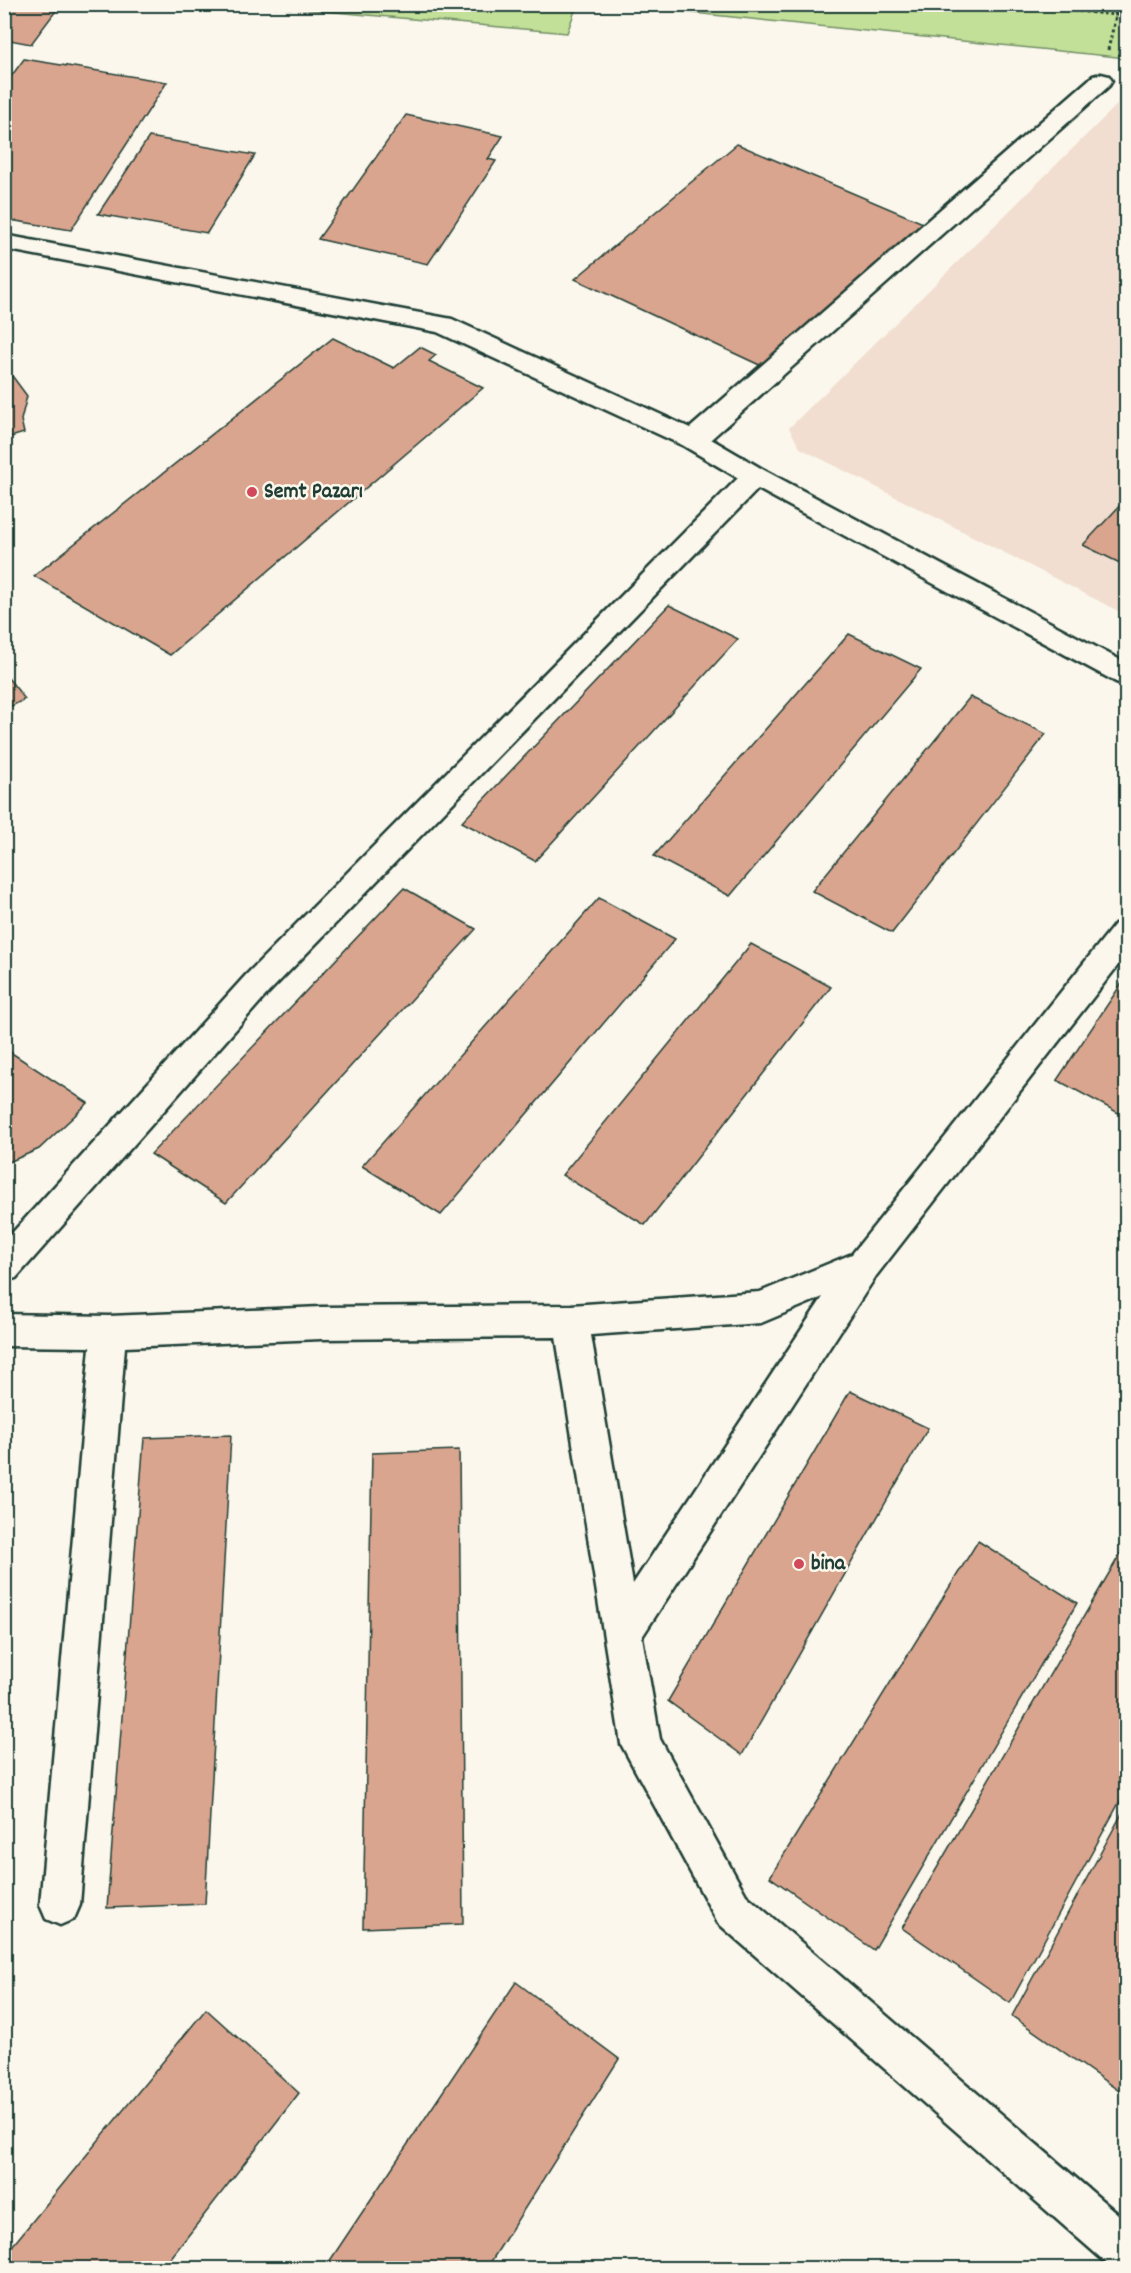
<svg xmlns="http://www.w3.org/2000/svg" width="1131" height="2273" font-family="Dekko,sans-serif">
<rect width="100%" height="100%" fill="#fbf7ec"/>
<filter id="ink" filterUnits="userSpaceOnUse"><feTurbulence type="fractalNoise" baseFrequency=".0167" numOctaves="2"/><feDisplacementMap in="SourceGraphic" scale="12" xChannelSelector="R" yChannelSelector="G"/><feConvolveMatrix kernelMatrix="1 2 1 2 8 2 1 2 1" color-interpolation-filters="sRGB"/></filter>
<g filter="url(#ink)">
<path fill="#f1ded0" d="M1126,96v519l-326,-167 -11,-20z"/>
<g fill="#c3e098" stroke="#718e66" stroke-width="1.5">
<path d="M257,5l320,-1v1l-10,28z"/>
<path d="M616,5h510v53z"/>
</g>
<g fill="#daa58f" stroke="#1f3d34" stroke-width="1.5">
<path d="M4,4h57l-30,40 -27,-5z"/>
<path d="M24,59l143,23 -96,148 -67,-11v-133z"/>
<path d="M406,115l97,21 -15,23 8,2 -68,103 -110,-25z"/>
<path d="M149,137l106,18 -48,78 -109,-19z"/>
<path d="M737,144l186,79 -157,145 -191,-89z"/>
<path d="M333,338l61,30 26,-21 16,8 -7,6 54,27 -313,267 -136,-79z"/>
<path d="M4,370l9,7 14,19 -6,24 3,13 -20,6z"/>
<path d="M1126,499v67l-43,-21z"/>
<path d="M669,605l69,34 -203,222 -73,-39z"/>
<path d="M849,634l72,35 -191,227 -76,-40z"/>
<path d="M4,673l21,26 -21,11z"/>
<path d="M970,697l76,37 -154,199 -80,-42z"/>
<path d="M404,888l72,41 -250,274 -75,-49z"/>
<path d="M599,898l76,41 -234,276 -79,-49z"/>
<path d="M751,944l80,43 -186,238 -83,-50z"/>
<path d="M1126,977v140l-69,-37z"/>
<path d="M4,1048l84,55 -49,46 -35,15z"/>
<path d="M850,1391l78,37 -186,327 -74,-54z"/>
<path d="M231,1435l-26,469 -98,4 37,-470z"/>
<path d="M459,1450l4,474 -100,4 9,-475z"/>
<path d="M978,1541l99,62 -203,347 -104,-73z"/>
<path d="M1126,1544v246l-116,213 -108,-75z"/>
<path d="M1126,1806v285l-1,4 -113,-79z"/>
<path d="M516,1982l103,77 -132,209h-162z"/>
<path d="M206,2009l93,84 -136,175h-159v-12z"/>
</g>
<g fill="none" stroke-linecap="round" stroke-linejoin="round">
<g stroke="#1f3d34" stroke-width="5">
<g id="street">
<path d="M1101,74l8,2 3,5 -3,5 -398,353 53,31 362,193v22l-10,-3 -358,-193 -490,504 -252,285 -12,4v-40l242,-267 492,-497 -54,-32 -247,-114 -433,-83v-14l448,84 238,109 403,-352z"/>
<path d="M1126,921v34l-250,321 -234,361 18,102 86,156 380,326v47l-16,-2 -392,-343 -97,-179 -65,-407 -235,2 -196,8 -45,558 -6,14 -14,6 -14,-6 -6,-14 50,-558 -86,-1v-32l105,2 212,-9 250,-2 189,-13 92,-38 263,-330zM823,1297l-190,287 -42,-249 170,-12z"/>
</g>
</g>
<g stroke="#1f3d34" stroke-width="3" stroke-dasharray="3 3" stroke-linecap="butt">
<path d="M1007,4l119,12"/>
<path d="M1108,50l8,-35 -4,-11"/>
</g>
<use href="#street" fill="#fbf7ec" fill-rule="evenodd"/>
</g>
</g>
<g fill="#d1495b" stroke="#fbf7ec" stroke-width="2">
<circle cx="252" cy="492" r="6"/>
<circle cx="799" cy="1564" r="6"/>
</g>
<g text-anchor="middle" dominant-baseline="central" stroke-width="5" stroke-linejoin="round" paint-order="stroke">
<g font-size="22" font-weight="bold" fill="#1f3d34" stroke="#fbf7ec" text-anchor="start">
<text x="264" y="492">Semt Pazarı</text>
<text x="811" y="1564">bina</text>
</g>
</g>
<rect width="1131" height="2273" fill="none" stroke="#fbf7ec" stroke-width="24"/>
<rect x="12" y="12" width="1107" height="2249" fill="none" stroke="#1f3d34" stroke-width="2" filter="url(#ink)"/>
</svg>
